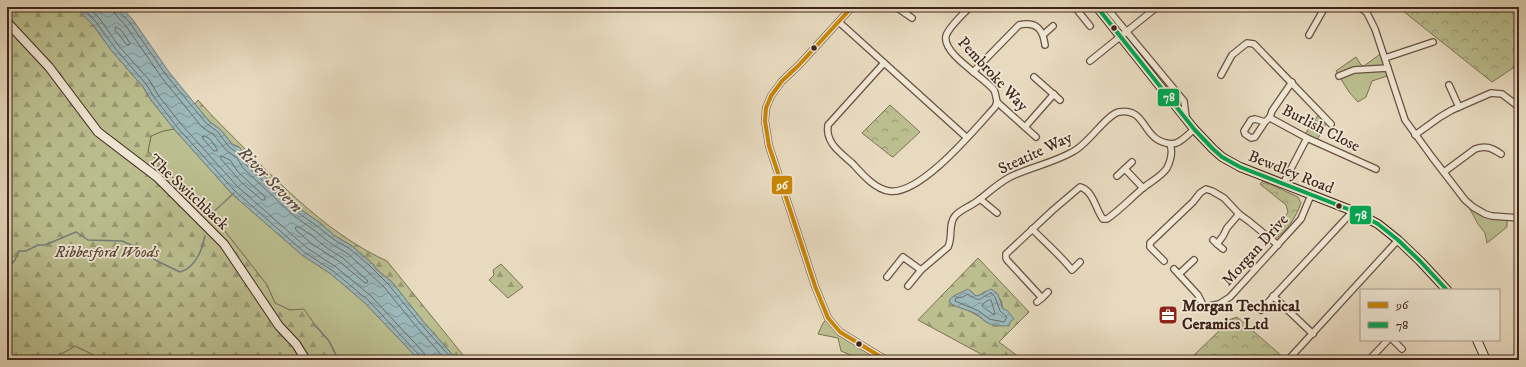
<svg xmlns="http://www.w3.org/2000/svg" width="1526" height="367" font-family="'IM FELL DW Pica',serif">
<defs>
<pattern id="forest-firs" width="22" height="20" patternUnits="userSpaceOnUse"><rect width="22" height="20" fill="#bbbe8f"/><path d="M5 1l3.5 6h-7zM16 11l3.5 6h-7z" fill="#999a74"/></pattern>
<pattern id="park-crowns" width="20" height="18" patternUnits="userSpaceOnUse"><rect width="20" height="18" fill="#bbbe8f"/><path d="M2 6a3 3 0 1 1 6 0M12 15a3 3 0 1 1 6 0" fill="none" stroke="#999a74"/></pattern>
<pattern id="water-waves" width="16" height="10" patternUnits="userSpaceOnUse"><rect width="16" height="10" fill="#9bb8bb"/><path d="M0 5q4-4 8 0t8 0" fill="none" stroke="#809597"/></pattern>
</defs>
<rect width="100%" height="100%" fill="#e8dabf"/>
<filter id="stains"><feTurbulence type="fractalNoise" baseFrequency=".005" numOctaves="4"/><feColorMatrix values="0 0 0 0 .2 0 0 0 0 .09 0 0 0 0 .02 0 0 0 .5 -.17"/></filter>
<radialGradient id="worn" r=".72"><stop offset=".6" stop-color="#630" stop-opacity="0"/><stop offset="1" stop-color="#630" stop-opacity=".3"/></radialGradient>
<g fill="#bbbe8f" stroke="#7e7255">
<path d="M1383,52l7,23 -18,6 -6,16 -8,5 -9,-10 -13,-21 20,-14 5,8 3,1z"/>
<path d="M174,129l58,65 70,61 29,19 34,29 54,57h-83l1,-3 -8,-16 -14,-16 -16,-15h-9l-15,-7 -8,-18 -68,-87 -25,-19 -26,-28 3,-15 12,-5z"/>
<path d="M1465,200l14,11 28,7v9l-20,16 -2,-10 -7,-9z"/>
<path d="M826,320l12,14 43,26h-19l-21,-9 -3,-13 -20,-4 5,-11z"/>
<path d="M75,346l19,9 1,5h-44z"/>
</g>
<g fill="url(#forest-firs)" stroke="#7e7255" fill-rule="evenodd">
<path d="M7,7h70l6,8 10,10 18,25 32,37 8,13 23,29 -11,2 -12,5 -3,15 26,28 25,19 68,87 8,18 15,7 14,-1 11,16 14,16 8,16 -1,3h-241l-1,-5 -19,-9 -24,14h-34l-10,-5z"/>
<path d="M198,100c16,19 34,35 51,53 40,40 85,84 138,108l80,99h-10l-35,-40 -30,-38 -16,-13 -3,-5 -21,-18 -17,-10 -15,-13 -20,-14 -51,-47 -5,-9 -5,-6 -7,-3 -11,-14 -12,-9 -14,-17z"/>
<path d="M978,258l51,54 -30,30 24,18h-31l-74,-40zM971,291l5,5 4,-1 6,-4 15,9 2,9 -16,14c-11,-10 -21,-14 -35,-18l5,-11z"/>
<path d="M501,264l22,23 -15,11 -19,-18 5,-5 -1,-5z"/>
</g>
<g fill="url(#park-crowns)" stroke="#7e7255">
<path d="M1398,7h121v57l-27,18z"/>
<path d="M890,105l30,27 -27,25 -2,-1 -29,-23z"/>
<path d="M1319,114l8,8 -10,18 -12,-6z"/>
<path d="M1263,181l35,16 3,6c-5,14 -13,27 -26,36l-3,-3 16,-24 -2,-7 -26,-21z"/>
<path d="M1237,317l46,40 -3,3h-91l30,-29 4,-9z"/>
</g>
<g fill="url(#water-waves)" stroke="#777d7b">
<path d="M77,7h44l12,13 36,52 40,49 12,9 11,14 7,3 5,6 5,9 51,47 20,14 15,13 17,10 21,18 3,5 16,13 30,38 35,40h-38l-54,-57 -34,-29 -29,-19 -70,-61 -58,-65 -23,-29 -8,-13 -32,-37 -18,-25 -10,-10z"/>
<path d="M968,289l8,7 4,-1 11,-6 7,5 5,15 4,1 7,9 -4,3 -1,4c-6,0 -13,0 -19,-2 -5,-2 -8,-6 -12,-9 -9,-6 -21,-6 -29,-13l1,-3c5,-5 11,-6 18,-10z"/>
</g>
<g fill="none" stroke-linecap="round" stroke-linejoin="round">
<g stroke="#6e6e6b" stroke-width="1">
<path d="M82,7l14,15 19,26 31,36 8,13 23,30 58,64 69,61 29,19 35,29 52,56 2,4"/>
<path d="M88,7l12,12 18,26 32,36 8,14 23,29 57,63 69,61 29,19 35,29 53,57 3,7"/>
<path d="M113,7l2,7 11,12 36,52 40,49 12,8 12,15 11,8 6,10 51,48 20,14 16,13 17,10 19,17 18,17 31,38 31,35"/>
<path d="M118,7l1,4 11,12 36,52 40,48 12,9 11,15 12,8 5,10 51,47 20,14 16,13 17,10 20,17 18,18 31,38 34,38"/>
<path d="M116,27l5,3 9,13 -1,2h-2l-12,-15z"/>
<path d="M203,136h2l5,3 7,10v2h-3l-11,-12z"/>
<path d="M221,156l9,4 8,12 27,25v3h-3l-20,-17 -21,-24z"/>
<path d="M296,227h3l12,8 16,13 16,10 25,23 -1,2h-2l-25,-21 -29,-19 -15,-13z"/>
<path d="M991,293l4,4 5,14 7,6 -3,5 -15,-3 -10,-8 -24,-10 1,-3 7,-1 5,-3c14,10 10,4 23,-1z"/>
<path d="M989,300h2l4,13 -1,2 -12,-9 1,-2z"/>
</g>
<g stroke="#777d7b" stroke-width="1.5">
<path d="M209,216l25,-23"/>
<path d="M7,269l8,-9 4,-9h7l12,-6h7l31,-13 12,8 34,1 16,7 19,13 23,11c15,-4 22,-22 25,-36"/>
<path d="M315,325l14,16 8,16 -1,3"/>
</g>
<g stroke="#6a5244" stroke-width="8">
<g id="minor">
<path d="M852,7l-53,58 -17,16 -11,15 -5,12 -1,13 4,25 12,36 34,104 13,32 12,14 46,28"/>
<path d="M970,7c-6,6 -22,21 -24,29 -4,18 38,41 48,54 2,4 2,8 3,12l39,35"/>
<path d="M1083,7l-5,4 12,15"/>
<path d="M1106,7l78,94 2,16"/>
<path d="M1360,7l7,6 8,16 30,91 27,37 33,43 8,7 12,7 7,2 27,2"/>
<path d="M899,9l13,9"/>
<path d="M905,13l6,-6"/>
<path d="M839,22l127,115"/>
<path d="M1044,34l9,-8"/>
<path d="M1309,35l16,-28"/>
<path d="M1385,58l48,-16"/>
<path d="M1090,61l67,-54"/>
<path d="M884,63l-56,62c-3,18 13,28 25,39 9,10 22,25 36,27 31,5 86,-62 106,-84l2,-5"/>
<path d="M973,72l46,-47c17,-4 24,4 26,20"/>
<path d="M1221,75l11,-20 15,-12 7,1 77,80"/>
<path d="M1339,76l15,-6 34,-2"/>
<path d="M1034,77l26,23"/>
<path d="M1292,82l-20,29 -2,6 2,2 35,19 69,31"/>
<path d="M1449,85l10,22"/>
<path d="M1265,122l-10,-3 -4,1 -7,11 1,3 6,4 4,-1 10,-15 5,-5"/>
<path d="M1025,127l29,-33"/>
<path d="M1415,135l25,-18 12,-7 39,-17 11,1 17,13"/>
<path d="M1125,169l18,19"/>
<path d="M1444,172l31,-23c11,-4 17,-1 26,5"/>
<path d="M1117,176l15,-14"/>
<path d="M1283,184l24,-46"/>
<path d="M980,199l17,14"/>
<path d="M1032,229c14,14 28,26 40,41l8,-8"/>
<path d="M1213,240l4,4 6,-8 4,-8 12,-14"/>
<path d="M1217,244l6,5"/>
<path d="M1164,261l-14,-14v-4l43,-41 7,-9 6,-4 6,2 12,7 15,16 11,8 28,23"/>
<path d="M1174,269l24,26 6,12 15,-3 11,-7 71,-78 10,-24"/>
<path d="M1179,274l15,-14"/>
<path d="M887,277l16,-20 18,13"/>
<path d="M908,286l13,-16 27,-23c5,-10 0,-23 7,-31 5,-6 14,-9 21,-14 11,-8 21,-18 34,-25 20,-10 44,-14 64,-26 15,-8 33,-37 45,-39 27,-5 23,26 47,31 4,1 10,1 14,-2 5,-3 10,-8 14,-12"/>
<path d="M1048,292l-6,6 -35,-38 -1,-2v-4l47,-44 27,-23c13,3 16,23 23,32h4c13,-9 24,-21 36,-31 7,-6 18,-11 24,-20 4,-8 6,-16 3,-24"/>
<path d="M1273,296l40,38"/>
<path d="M1037,302l5,-4"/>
<path d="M1261,310l92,-99"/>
<path d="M1393,340l9,9"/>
<path d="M1288,360l110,-120"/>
<path d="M1369,360l19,-20"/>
</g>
</g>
<g stroke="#40251b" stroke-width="10">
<g id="secondary">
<path d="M1097,7l97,122 19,20 9,8 18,10 113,44 25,13 20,16 22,21 27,29"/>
<path d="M7,22l42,45 49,65 59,45 67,67 55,82 17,18 10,16"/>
<path d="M1477,340l9,20"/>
</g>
</g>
<use href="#minor" stroke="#f0e7d5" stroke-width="5.5"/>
<use href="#secondary" stroke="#f0e7d5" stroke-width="8"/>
<g stroke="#f0e7d5" stroke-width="7">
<path id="bus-1" d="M852,7l-53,58 -17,16 -11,15 -5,12 -1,13 4,25 12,36 34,104 13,32 12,14 46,28"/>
</g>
<g stroke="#f0e7d5" stroke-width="7">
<path id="bus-2" d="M1097,7l97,122 19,20 9,8 18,10 113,44 25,13 20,16 22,21 27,29"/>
</g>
<use href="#bus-1" stroke="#c98607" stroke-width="4"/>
<use href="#bus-2" stroke="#00a651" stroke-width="4"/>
</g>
<defs>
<g id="office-square" transform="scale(1)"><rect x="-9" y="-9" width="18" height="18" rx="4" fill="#8f2418" stroke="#f0e7d5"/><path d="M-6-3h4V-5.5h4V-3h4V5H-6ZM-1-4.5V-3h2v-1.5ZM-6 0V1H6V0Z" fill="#fff"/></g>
</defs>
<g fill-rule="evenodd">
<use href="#office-square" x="1168" y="315"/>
</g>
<g fill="#40251b" stroke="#f0e7d5" stroke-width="1.5">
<circle cx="1114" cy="28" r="3.5"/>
<circle cx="814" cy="48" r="3.5"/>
<circle cx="1339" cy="206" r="3.5"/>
<circle cx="859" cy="344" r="3.5"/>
</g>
<g text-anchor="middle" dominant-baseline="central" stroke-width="3.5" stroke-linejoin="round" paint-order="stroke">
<g font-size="16" fill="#40251b" stroke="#f0e7d5">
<text transform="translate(993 74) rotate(47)">Pembroke Way</text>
<text transform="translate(1321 128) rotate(27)">Burlish Close</text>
<text transform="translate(1035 153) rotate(-25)">Steatite Way</text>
<text transform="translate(1291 172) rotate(22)">Bewdley Road</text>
<text transform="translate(189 192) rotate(43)">The Switchback</text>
<text transform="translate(1255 250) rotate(-48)">Morgan Drive</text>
</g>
<g font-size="16" font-style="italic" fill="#5f4b38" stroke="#f0e7d5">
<text x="107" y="252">Ribbesford Woods</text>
</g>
<g font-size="16" font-weight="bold" fill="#40251b" stroke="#f0e7d5" text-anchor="start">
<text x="1182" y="306">Morgan Technical<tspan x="1182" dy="18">Ceramics Ltd</tspan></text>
</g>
<g font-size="17" font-style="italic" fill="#574a43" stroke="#f0e7d5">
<text transform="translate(270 180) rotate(46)">River Severn</text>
</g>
</g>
<g stroke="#f0e7d5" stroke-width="1.5">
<rect x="1157" y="88" width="23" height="19" rx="4" fill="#00a651"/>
<rect x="771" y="175" width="22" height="20" rx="4" fill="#c98607"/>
<rect x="1349" y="205" width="23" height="20" rx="4" fill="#00a651"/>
</g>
<g font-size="11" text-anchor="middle" font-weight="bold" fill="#fff">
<text x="1169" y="101">78</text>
<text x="782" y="189">96</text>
<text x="1361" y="219">78</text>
</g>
<rect width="1526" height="367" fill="none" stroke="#e8dabf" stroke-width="24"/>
<rect x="8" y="8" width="1510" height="351" fill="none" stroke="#40251b" stroke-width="2"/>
<rect x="12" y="12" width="1502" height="343" fill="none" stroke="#40251b"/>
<rect x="1360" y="289" width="140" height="52" fill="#f0e7d5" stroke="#aa998b"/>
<rect x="1368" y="302" width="20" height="6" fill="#c98607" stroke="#aa998b"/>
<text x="1396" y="309" font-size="12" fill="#40251b">96</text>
<rect x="1368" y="322" width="20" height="6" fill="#00a651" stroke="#aa998b"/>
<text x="1396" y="329" font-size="12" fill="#40251b">78</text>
<rect width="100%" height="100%" filter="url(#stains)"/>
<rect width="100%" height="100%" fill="url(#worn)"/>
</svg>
